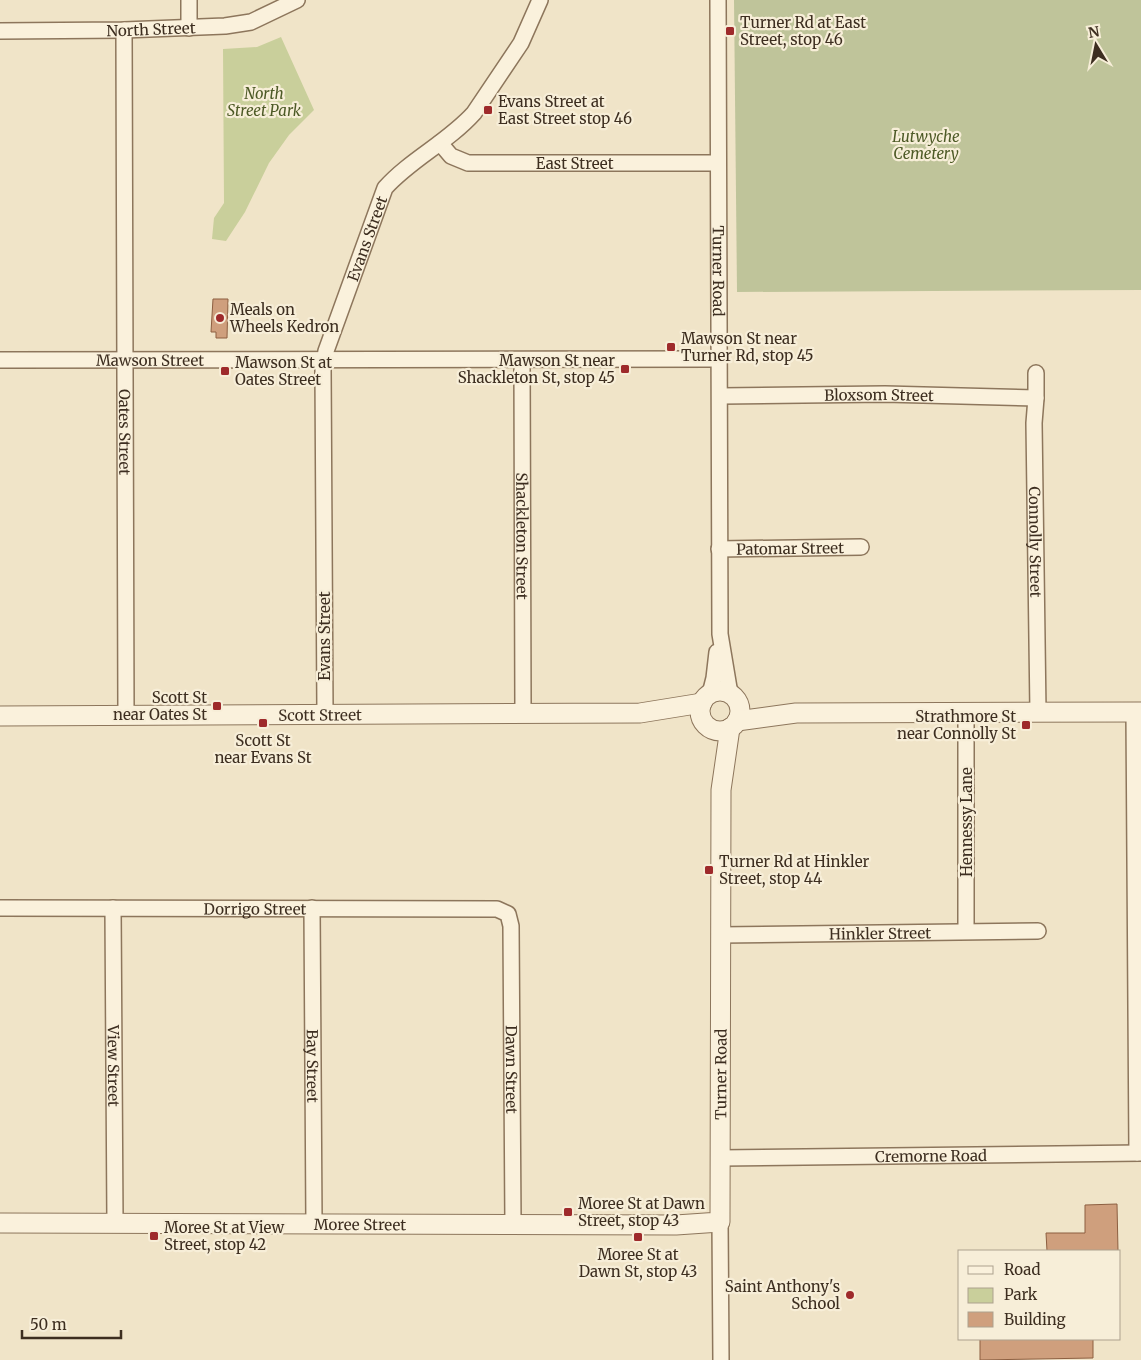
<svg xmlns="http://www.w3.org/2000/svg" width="1141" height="1360" font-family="Merriweather,serif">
<rect width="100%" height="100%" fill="#f0e4c8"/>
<path fill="#c9cf9b" d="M281,37l33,73 -25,25 -20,28 -24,49 -19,29 -14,-2 2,-21 10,-15 -1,-154 34,-2z"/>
<path fill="#bfc49a" d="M734,0h407v290l-404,2z"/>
<g fill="#cf9f7d" stroke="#8d5f41">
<path d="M213,299h15l-1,39h-11v-6h-5z"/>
<path d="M1117,1204l1,47h-71l-1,-18h39v-28z"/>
<path d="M980,1339h113v19l-113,2z"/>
</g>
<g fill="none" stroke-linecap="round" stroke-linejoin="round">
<g stroke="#8d765c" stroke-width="18">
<g id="minor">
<path d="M189,0v28"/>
<path id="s1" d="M718,0l2,634 10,60"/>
<path id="s2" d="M124,30l2,686"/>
<path id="s3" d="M0,31l124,-1 101,-4 26,-4 46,-22"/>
<path id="s4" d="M440,143l11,13 17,7h250"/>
<path id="s5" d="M0,360l720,-1"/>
<path id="s6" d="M522,360l1,353"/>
<path id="s7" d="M1036,373v25l-2,25 4,289"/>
<path id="s8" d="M721,396l164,-2 151,4"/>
<path id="s9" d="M719,549l142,-2"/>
<path d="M710,694l4,-16 3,-26"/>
<path d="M966,712v219"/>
<path d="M1134,712l3,441"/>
<path id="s10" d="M325,713l-2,-344 3,-18 59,-163c26,-29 63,-46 89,-75l47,-70 19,-43"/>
<path id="s11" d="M0,908l497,1 11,5 3,12 2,298"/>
<path id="s12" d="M113,908l2,315"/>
<path id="s13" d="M312,908l2,316"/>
<path id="s14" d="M720,935l318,-4"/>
<path id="s15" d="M721,1158l420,-5"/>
<path d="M720,1222l1,138"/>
</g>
</g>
<g stroke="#8d765c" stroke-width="21">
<g id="tertiary">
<circle cx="720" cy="711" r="20"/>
<path id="s16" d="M0,716l640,-3 62,-10"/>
<path d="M737,721l59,-8 345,-1"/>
<path id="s17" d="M0,1223l676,2 44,-3 1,-432 9,-62"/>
</g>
</g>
<use href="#minor" stroke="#faf1dc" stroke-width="15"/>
<use href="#tertiary" stroke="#faf1dc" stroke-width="19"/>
</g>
<g fill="#9e2a2b" stroke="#f7eed8" stroke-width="2">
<rect x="725" y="26" width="10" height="10" rx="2.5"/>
<rect x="483" y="105" width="10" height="10" rx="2.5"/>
<circle cx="220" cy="318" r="5"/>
<rect x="666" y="342" width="10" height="10" rx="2.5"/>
<rect x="620" y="364" width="10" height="10" rx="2.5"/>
<rect x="220" y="366" width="10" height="10" rx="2.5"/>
<rect x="212" y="701" width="10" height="10" rx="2.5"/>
<rect x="258" y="718" width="10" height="10" rx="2.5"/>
<rect x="1021" y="720" width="10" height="10" rx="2.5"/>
<rect x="704" y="865" width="10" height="10" rx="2.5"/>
<rect x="563" y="1207" width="10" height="10" rx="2.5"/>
<rect x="149" y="1231" width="10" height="10" rx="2.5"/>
<rect x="633" y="1232" width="10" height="10" rx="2.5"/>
<circle cx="850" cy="1295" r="5"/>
</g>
<g text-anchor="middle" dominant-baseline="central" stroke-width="4.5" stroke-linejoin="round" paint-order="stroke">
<g font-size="15" fill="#3d2e20" stroke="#f7eed8" text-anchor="start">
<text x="740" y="22">Turner Rd at East<tspan x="740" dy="17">Street, stop 46</tspan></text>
<text x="498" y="101">Evans Street at<tspan x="498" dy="17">East Street stop 46</tspan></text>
<text x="230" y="309">Meals on<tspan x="230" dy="17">Wheels Kedron</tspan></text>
<text x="681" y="338">Mawson St near<tspan x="681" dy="17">Turner Rd, stop 45</tspan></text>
<text x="615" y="360" text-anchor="end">Mawson St near<tspan x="615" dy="17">Shackleton St, stop 45</tspan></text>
<text x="235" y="362">Mawson St at<tspan x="235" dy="17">Oates Street</tspan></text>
<text x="207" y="697" text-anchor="end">Scott St<tspan x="207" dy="17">near Oates St</tspan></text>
<text x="1016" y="716" text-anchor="end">Strathmore St<tspan x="1016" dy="17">near Connolly St</tspan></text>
<text x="263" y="740" text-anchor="middle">Scott St<tspan x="263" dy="17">near Evans St</tspan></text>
<text x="719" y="861">Turner Rd at Hinkler<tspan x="719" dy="17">Street, stop 44</tspan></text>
<text x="578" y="1203">Moree St at Dawn<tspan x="578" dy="17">Street, stop 43</tspan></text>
<text x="164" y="1227">Moree St at View<tspan x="164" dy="17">Street, stop 42</tspan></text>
<text x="638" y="1254" text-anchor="middle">Moree St at<tspan x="638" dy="17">Dawn St, stop 43</tspan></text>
<text x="840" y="1286" text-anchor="end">Saint Anthony's<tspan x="840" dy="17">School</tspan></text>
</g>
<g font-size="15" fill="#3d2e20" stroke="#f7eed8">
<text stroke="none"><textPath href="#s3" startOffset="151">North Street</textPath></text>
<text stroke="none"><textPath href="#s4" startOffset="142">East Street</textPath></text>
<text stroke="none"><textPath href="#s10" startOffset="482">Evans Street</textPath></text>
<text stroke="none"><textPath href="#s1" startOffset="271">Turner Road</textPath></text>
<text stroke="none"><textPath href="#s5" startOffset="150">Mawson Street</textPath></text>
<text stroke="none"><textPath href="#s8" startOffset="158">Bloxsom Street</textPath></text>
<text stroke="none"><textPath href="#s2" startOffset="402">Oates Street</textPath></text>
<text stroke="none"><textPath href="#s6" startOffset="176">Shackleton Street</textPath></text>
<text stroke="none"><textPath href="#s7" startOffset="169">Connolly Street</textPath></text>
<text stroke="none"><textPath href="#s9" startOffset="71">Patomar Street</textPath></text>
<text transform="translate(324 636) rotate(-90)">Evans Street</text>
<text stroke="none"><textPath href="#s16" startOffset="320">Scott Street</textPath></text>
<text transform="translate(966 822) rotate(-90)">Hennessy Lane</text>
<text stroke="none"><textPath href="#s11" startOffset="255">Dorrigo Street</textPath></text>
<text stroke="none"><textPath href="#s14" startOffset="160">Hinkler Street</textPath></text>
<text stroke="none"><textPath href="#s12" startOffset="158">View Street</textPath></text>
<text stroke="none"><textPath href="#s13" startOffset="158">Bay Street</textPath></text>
<text stroke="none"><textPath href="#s11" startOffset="665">Dawn Street</textPath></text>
<text stroke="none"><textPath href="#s17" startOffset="868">Turner Road</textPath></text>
<text stroke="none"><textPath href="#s15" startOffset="210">Cremorne Road</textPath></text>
<text stroke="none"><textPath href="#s17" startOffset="360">Moree Street</textPath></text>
</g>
<g font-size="15" font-style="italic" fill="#4d5a26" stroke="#f7eed8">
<text x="264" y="93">North<tspan x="264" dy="17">Street Park</tspan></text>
<text x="926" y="136">Lutwyche<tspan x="926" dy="17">Cemetery</tspan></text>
</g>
</g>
<rect x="958" y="1250" width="162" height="90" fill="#f7eed8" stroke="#ada18e"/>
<rect x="968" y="1266" width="25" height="8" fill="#faf1dc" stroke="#ada18e"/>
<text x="1004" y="1275" font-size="15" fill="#3d2e20">Road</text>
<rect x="968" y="1288" width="25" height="15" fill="#c9cf9b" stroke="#ada18e"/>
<text x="1004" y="1300" font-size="15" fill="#3d2e20">Park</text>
<rect x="968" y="1312" width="25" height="15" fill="#cf9f7d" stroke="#ada18e"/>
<text x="1004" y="1325" font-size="15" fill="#3d2e20">Building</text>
<g transform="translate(1096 45) rotate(350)" stroke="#f7eed8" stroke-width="4" paint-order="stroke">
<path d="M0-4L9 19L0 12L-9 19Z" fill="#3d2e20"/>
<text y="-8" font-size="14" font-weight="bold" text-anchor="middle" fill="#3d2e20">N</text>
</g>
<path d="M22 1330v8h99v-8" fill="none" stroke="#3d2e20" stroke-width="2.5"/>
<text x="30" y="1330" font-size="15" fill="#3d2e20" stroke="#f7eed8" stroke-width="4" paint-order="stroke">50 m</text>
</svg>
